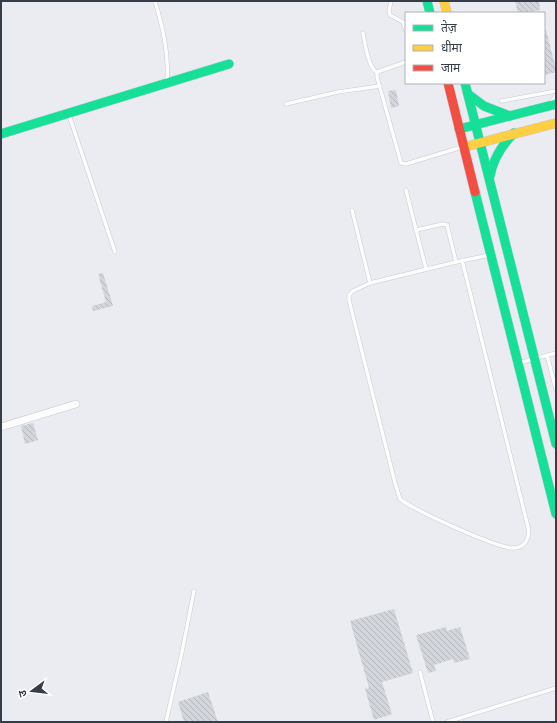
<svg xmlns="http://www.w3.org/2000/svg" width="557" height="723" font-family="Roboto,'Noto Sans Devanagari',sans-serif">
<defs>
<pattern id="building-back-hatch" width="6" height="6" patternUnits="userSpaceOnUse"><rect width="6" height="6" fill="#d2d5db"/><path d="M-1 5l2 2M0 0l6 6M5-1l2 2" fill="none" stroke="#b5b8bd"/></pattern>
</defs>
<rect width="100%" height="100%" fill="#eaecf2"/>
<g fill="url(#building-back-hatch)">
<path d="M515,1h24l1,9 -14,3h-8z"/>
<path d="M544,30h2l10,39v3l-12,3z"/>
<path d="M396,90l3,16 -8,2 -3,-17z"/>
<path d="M103,273l10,33 -20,5 -1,-5 14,-4 -8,-28z"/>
<path d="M33,423l5,17 -13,4 -4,-18z"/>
<path d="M394,609l19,64 -31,9 10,32 -18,6 -9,-31 4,-1 -19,-67z"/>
<path d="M446,627l1,4 13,-4 10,32 -16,4 -1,-4 -19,6 2,6 -8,2 -12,-38z"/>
<path d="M208,692l10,30h-34l-6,-20z"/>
</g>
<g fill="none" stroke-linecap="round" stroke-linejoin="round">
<g stroke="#c7cad0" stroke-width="4.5">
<g id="lane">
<path d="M155,1c8,28 14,51 12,81"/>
<path d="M391,1l-2,10 1,4 13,7 3,9"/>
<path d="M363,33c2,10 5,35 14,39"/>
<path d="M377,72v5l24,86 5,1 56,-17"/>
<path d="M377,72l29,-10"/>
<path d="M501,101l55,-10"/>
<path d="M551,102l5,-7"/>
<path d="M286,104l52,-12 42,-6"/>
<path d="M69,115l46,137"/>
<path d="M406,190l20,79"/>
<path d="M352,210l18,73"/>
<path d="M416,230l27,-6 4,1 9,37"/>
<path d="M462,260l66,267c2,10 -2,20 -13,21 -15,2 -101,-38 -115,-49l-5,-16 -46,-183v-5l4,-4 17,-8 86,-21 34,-7"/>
<path d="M547,355l9,35"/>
<path d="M519,363l37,-10"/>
<path d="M420,672l13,50"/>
<path d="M166,722l16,-70 12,-61"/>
<path d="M447,722l109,-34"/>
</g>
</g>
<g stroke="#c7cad0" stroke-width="8">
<path id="street" d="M1,427l75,-23"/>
</g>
<g stroke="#c6cbd7" stroke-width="10">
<g id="fast">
<path d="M427,1l3,12"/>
<path d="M465,83l91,361"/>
<path d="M468,94l16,12 26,10"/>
<path d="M459,129l97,-25"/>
<path d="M1,134l228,-70"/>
<path d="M490,176c3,-17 12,-31 24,-43"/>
<path d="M475,192l81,322"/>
</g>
</g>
<g stroke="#c6cbd7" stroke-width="10">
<g id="slow">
<path d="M444,1l3,12"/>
<path d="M464,147l92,-24"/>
</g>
</g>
<g stroke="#c6cbd7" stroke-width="10">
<path id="jam" d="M448,83l27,109"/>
</g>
<use href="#lane" stroke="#fcfcfd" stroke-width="3.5"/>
<use href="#street" stroke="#fcfcfd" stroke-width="7"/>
<use href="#fast" stroke="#16e098" stroke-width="9"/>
<use href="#slow" stroke="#ffcf43" stroke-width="9"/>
<use href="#jam" stroke="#f24e42" stroke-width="9"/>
</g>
<rect width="557" height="723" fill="none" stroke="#343d48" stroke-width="4"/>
<rect x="405" y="12" width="140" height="72" fill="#ffffff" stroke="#aeb1b6"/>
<rect x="413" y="25" width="20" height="6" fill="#16e098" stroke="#aeb1b6"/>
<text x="441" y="32" font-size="12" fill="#343d48">तेज़</text>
<rect x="413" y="45" width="20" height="6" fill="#ffcf43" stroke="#aeb1b6"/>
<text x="441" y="52" font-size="12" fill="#343d48">धीमा</text>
<rect x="413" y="65" width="20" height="6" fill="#f24e42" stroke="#aeb1b6"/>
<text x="441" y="72" font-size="12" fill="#343d48">जाम</text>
<g transform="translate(32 691) rotate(255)" stroke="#ffffff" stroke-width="3" paint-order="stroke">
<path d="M0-3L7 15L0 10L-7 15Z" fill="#343d48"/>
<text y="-6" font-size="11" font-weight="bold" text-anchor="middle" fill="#343d48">उ</text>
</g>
</svg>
